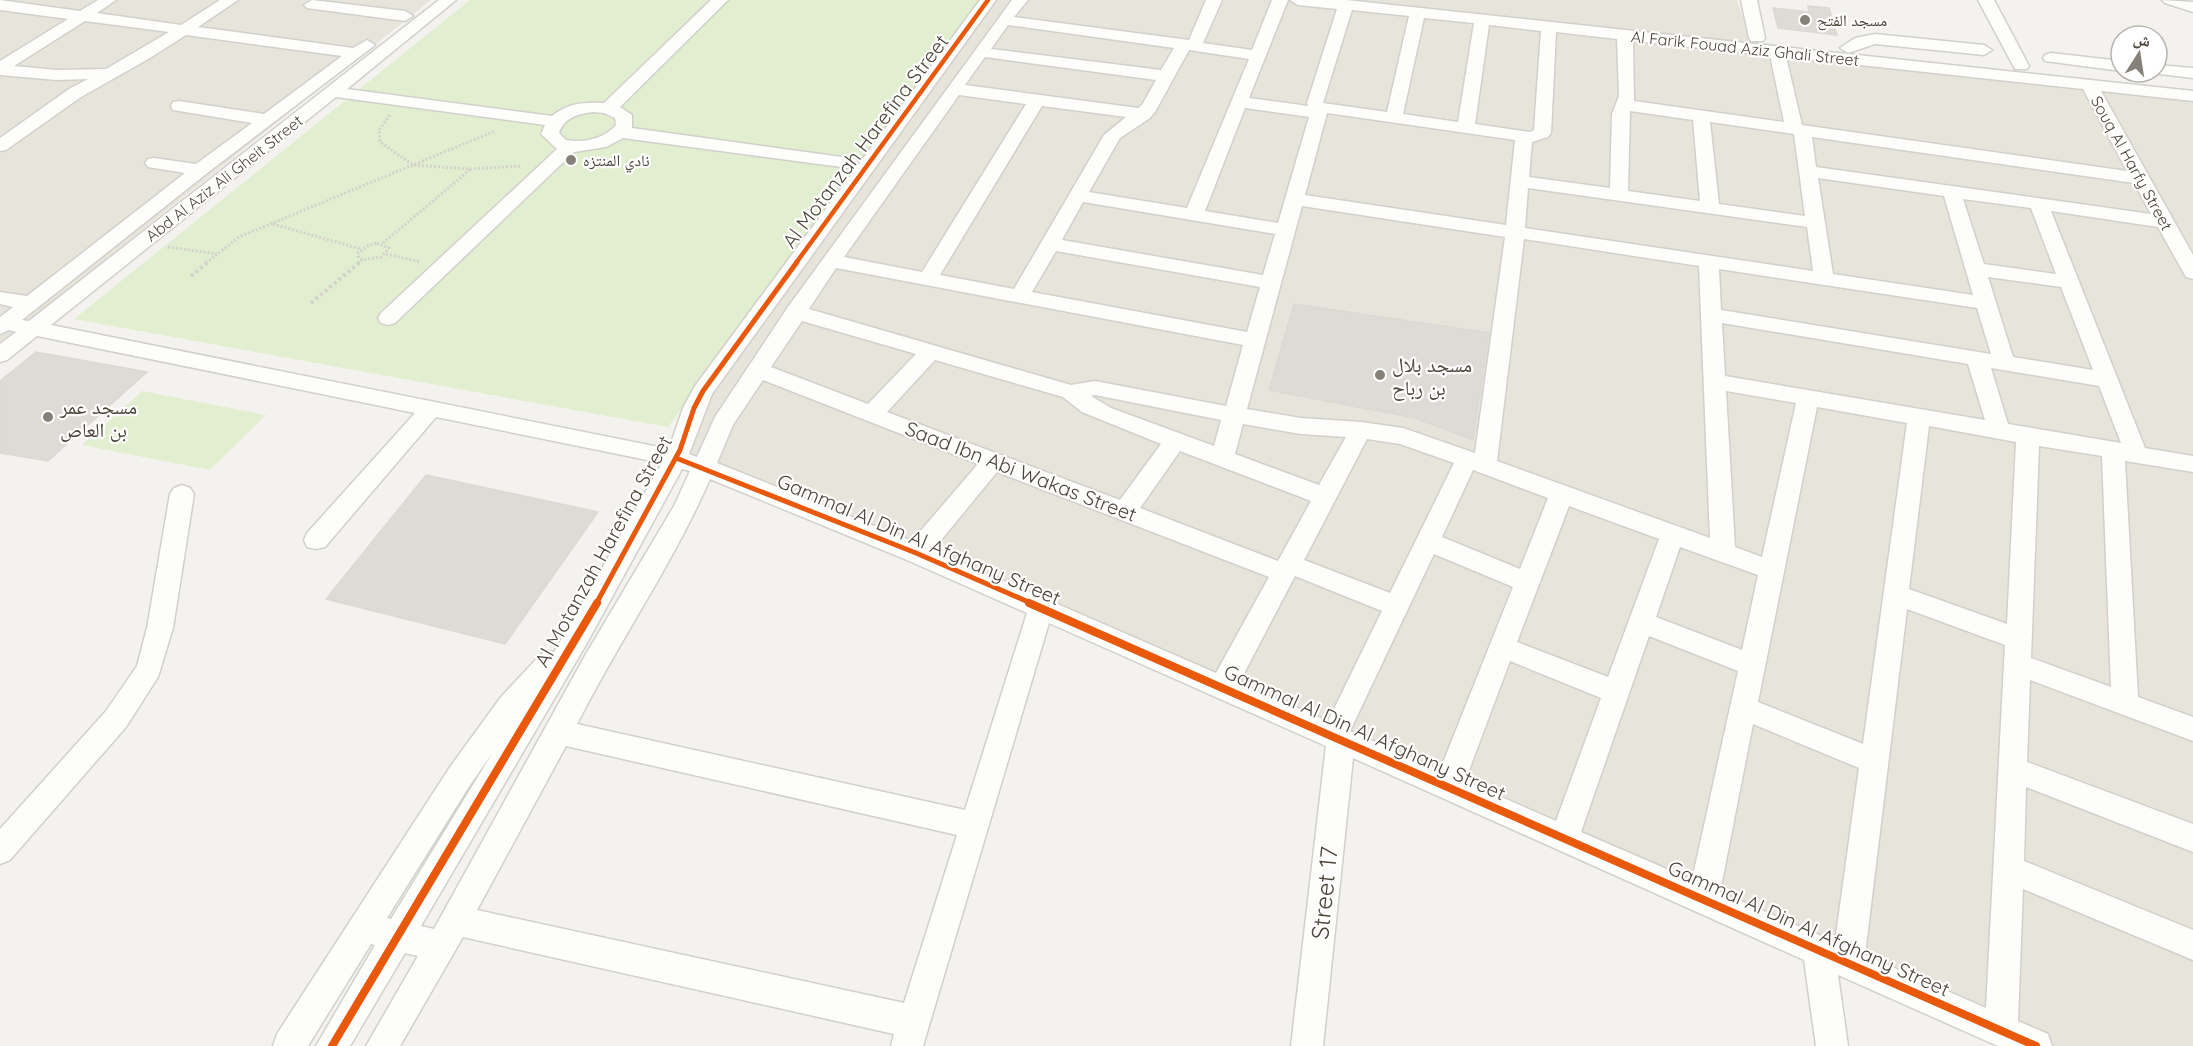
<svg xmlns="http://www.w3.org/2000/svg" width="2193" height="1046" font-family="Quicksand,'Noto Naskh Arabic',sans-serif">
<rect width="100%" height="100%" fill="#f4f2ee"/>
<g fill="#e7e4dc">
<path d="M0,0h431l-431,343z"/>
<path d="M997,0h740l14,42 442,48v956h-191l-1338,-596z"/>
</g>
<g fill="#e1eecf">
<path d="M470,0h520l-322,427 -594,-108z"/>
<path d="M142,391l124,24 -56,55 -128,-25z"/>
</g>
<g fill="#dedbd6" stroke="#dcd9d4" stroke-width="1.5">
<path d="M1808,6l21,2 8,27 -59,-7 -5,-20 36,4z"/>
<path d="M1294,304l195,29 -16,107 -58,-22 -146,-28z"/>
<path d="M36,352l111,20 -99,89 -48,-8v-72z"/>
<path d="M426,475l172,37 -93,132 -179,-45z"/>
</g>
<g fill="none" stroke-linecap="round" stroke-linejoin="round">
<g stroke="#d2d0cb" stroke-width="3">
<g id="minor">
<path d="M0,0l80,11 18,-11h18l-19,13 84,12 39,-25h18l-40,27 155,21 14,-8 8,5 -169,129 -184,146 7,1 410,-321h17l-109,89 205,27c15,-13 34,-14 52,-13l107,-103h17l-108,107 12,8v13l217,30 6,1 3,4 -3,4 -6,1 -226,-30 -17,9 -32,5 -179,171 -7,2 -7,-2 -3,-5 3,-5 176,-164 -16,-15 4,-9 -209,-28 -285,228 618,124 14,-41 12,-22 285,-386h16l-284,394 -23,60 8,3 18,-40 73,-110 224,-307h16l-14,17 175,23 17,-40h16l-19,43 49,7 20,-50h16l-39,98 59,8 -1,-3 30,-94 -39,-4 -8,-5h56l847,91v10l-92,-10 92,164v24l-7,-2 -28,-50 -107,-16 94,237 48,8v16l-68,-11 13,236 55,20v24l-163,-61 -3,82 166,62v28l-167,-65 -2,74 169,69v30l-170,-71 -5,132 30,13 4,12h-54l-160,-71 10,71h-32l-12,-86 -451,-202 -30,288h-32l35,-300 -277,-123 -126,423h-32l3,-12 -431,-97 -63,109h-34l52,-90 -13,-3 -55,93h-34l59,-101 -4,-1 -63,102h-35l4,-12 173,-267 51,-70 40,-43 9,-3 4,1 108,-189 -226,-46 -111,130 -9,2 -9,-2 -3,-7 3,-7 108,-120 -378,-77 -30,24 -7,2v-18l16,-12 -7,-2 -9,4v-17l13,-10 -13,-3v-12l27,4 158,-123 -37,-6 -3,-4 3,-4 6,-1 42,6 56,-41 -79,-13 -2,-4 2,-4 6,-1 85,13 78,-58 -156,-21 -36,23 -69,39 -75,53 -6,1v-13l69,-49 19,-10 -31,1 -57,-5v-14l68,-42 -68,-9zM1352,10l57,6 -22,96 -64,-9zM1424,18l50,5 -16,99 -55,-8zM85,21l84,11 -63,37 -49,1 -43,-4zM1008,25l166,23 -13,22 -170,-21zM1489,25l52,6 -7,99 -4,2 -55,-8zM1556,32l61,7 2,57 -7,18 -2,74 -81,-11 3,-35 16,-5 3,-4zM1633,41l137,14 14,67 -150,-21zM1189,50l60,9 -62,149 -98,-16 31,-54 30,-20 5,-6zM985,57l171,23 -14,25 -4,3 -173,-23zM1786,57l297,32 44,82 -325,-46zM959,95l67,9 -104,168 -78,-15zM1042,106l84,11 -22,18 -90,154 -74,-14zM1245,108l64,9 -31,106 -73,-12zM1630,111l63,9 7,81 -72,-10zM593,112l11,1 11,5 1,7c-13,14 -31,18 -50,15l-7,-7c5,-15 18,-19 34,-21zM1327,113l188,27 -9,85 -201,-30zM1710,122l84,12 11,82 -86,-12zM1812,137l322,46 17,31 -335,-47zM1818,178l126,18 29,99 -140,-21zM1528,188l279,39 6,44 -288,-43zM1963,199l68,9 25,66 -72,-10zM1083,202l192,32 -12,41 -201,-35zM1302,206l203,31 -30,216 -72,-25 -42,-6 -60,-4 -54,-9zM1524,239l175,27 11,272 -213,-77zM1056,251l204,36 -13,45 -215,-40zM836,268l407,77 -17,61 -131,-25 -24,4 -262,-76zM1719,269l258,39 14,46 -270,-44zM1988,277l73,10 32,83 -80,-13zM802,321l114,33 -48,50 -97,-37zM1722,323l246,41 17,56 -260,-44zM935,360l128,37 19,15 79,32 -41,56 -233,-88zM1991,368l108,18 22,57 -113,-19zM763,380l215,84 -66,77 -195,-78 16,-38zM1726,391l70,12 -34,154 -27,-10zM1095,395l126,25 -7,26 -103,-38 -20,-12zM1817,407l90,16 -44,321 -105,-42zM1243,424l58,10 45,3 -27,48 -84,-31zM1929,426l87,16 -9,182 -98,-35zM1367,439l33,5 54,19 -64,130 -86,-33zM2039,446l63,10 9,231 -80,-29zM1180,451l131,50 -33,60 -138,-53zM682,469l8,2 -16,35 -88,148 -152,275 -13,-3 166,-283zM1473,470l75,28 -28,71 -78,-32zM997,472l272,105 -53,96 -283,-123zM710,479l197,81 120,53 -62,197 -388,-86c42,-83 96,-160 133,-245zM1569,506l90,33 -51,138 -91,-35zM1680,547l78,28 -16,75 -86,-33zM1434,554l79,33 -73,183 -90,-39zM1295,576l87,35 -54,110 -89,-38zM1907,609l98,36 -19,363 -121,-53zM1649,636l89,35 -46,209 -111,-48zM1510,661l91,37 -45,123 -91,-40zM1753,724l106,44 -24,174 -115,-50zM566,746l391,89 -53,168 -427,-93zM493,752l-102,167 -4,-1 83,-133z"/>
<path d="M312,0l93,11 8,5 -8,5 -98,-13 -3,-3z"/>
<path d="M1741,0h16l8,38 -2,3h-12l-2,-3z"/>
<path d="M1978,0h16l35,66 -2,3h-12z"/>
<path d="M2162,0l31,2v10l-28,-9z"/>
<path d="M1875,34l109,11 8,5 -8,5 -109,-11 -27,9 -8,-5 15,-10z"/>
<path d="M2051,53l70,8v10l-76,-10 -2,-3 2,-3z"/>
<path d="M2157,65l36,3v10l-42,-5 6,-1z"/>
<path d="M182,485l8,3 4,6 -21,134 -15,49 -32,50 -116,133 -10,4v-35l106,-118 31,-45 10,-38 23,-134 4,-6z"/>
</g>
</g>
<g stroke="#d3d2cc" stroke-width="3" stroke-dasharray="2 2" stroke-linecap="butt">
<path d="M390,115l-11,15 1,12 33,23 58,4 49,-3"/>
<path d="M273,224l88,25"/>
<path d="M377,243l12,5 -8,9 -19,3 -4,-4v-3l11,-8z"/>
<path d="M383,243l88,-74"/>
<path d="M168,247l49,7"/>
<path d="M386,254l34,8"/>
<path d="M206,263l33,-26 256,-106"/>
<path d="M358,263l4,-3"/>
</g>
<g stroke="#d3d2cc" stroke-width="4" stroke-dasharray="3 3" stroke-linecap="butt">
<path d="M191,276l17,-14"/>
<path d="M311,303l49,-41"/>
</g>
<use href="#minor" fill="#fdfdfc" fill-rule="evenodd"/>
<g stroke="#fff" stroke-width="8">
<path id="cycleway-far2" d="M796,263l192,-263"/>
</g>
<g stroke="#fff" stroke-width="9">
<g id="cycleway-far1">
<path d="M676,458l240,95 117,51"/>
<path d="M596,604l84,-154 14,-42 9,-17 94,-129"/>
</g>
</g>
<g stroke="#fff" stroke-width="11">
<g id="cycleway">
<path d="M1029,603l1007,443"/>
<path d="M332,1046l265,-443"/>
</g>
</g>
<use href="#cycleway-far2" stroke="#e8590c" stroke-width="4.5"/>
<use href="#cycleway-far1" stroke="#e8590c" stroke-width="5"/>
<use href="#cycleway" stroke="#e8590c" stroke-width="8"/>
</g>
<g fill="#868178" stroke="#fff" stroke-width="2">
<circle cx="1805" cy="20" r="6"/>
<circle cx="571" cy="160" r="6"/>
<circle cx="1380" cy="375" r="6"/>
<circle cx="48" cy="417" r="6"/>
</g>
<g text-anchor="middle" dominant-baseline="central" stroke-width="4.5" stroke-linejoin="round" paint-order="stroke">
<g font-size="16" fill="#4b4439" stroke="#fff" text-anchor="start">
<text x="1817" y="20">مسجد الفتح</text>
<text x="583" y="160">نادي المنتزه</text>
</g>
<g font-size="16" fill="#4b4439" stroke="#fff">
<text transform="translate(1745 48) rotate(6)">Al Farik Fouad Aziz Ghali Street</text>
<text transform="translate(2132 163) rotate(61)">Souq Al Harfy Street</text>
<text transform="translate(224 178) rotate(-38)">Abd Al Aziz Ali Gheit Street</text>
</g>
<g font-size="20" fill="#4b4439" stroke="#fff">
<text transform="translate(865 141) rotate(-53)">Al Motanzah Harefina Street</text>
<text transform="translate(1021 471) rotate(21)">Saad Ibn Abi Wakas Street</text>
<text transform="translate(919 539) rotate(23)">Gammal Al Din Al Afghany Street</text>
<text transform="translate(603 551) rotate(-61)">Al Motanzah Harefina Street</text>
<text transform="translate(1365 732) rotate(24)">Gammal Al Din Al Afghany Street</text>
<text transform="translate(1809 928) rotate(24)">Gammal Al Din Al Afghany Street</text>
</g>
<g font-size="20" fill="#4b4439" stroke="#fff" text-anchor="start">
<text x="1392" y="364">مسجد بلال<tspan x="1392" dy="23">بن رباح</tspan></text>
<text x="60" y="406">مسجد عمر<tspan x="60" dy="23">بن العاص</tspan></text>
</g>
<g font-size="24" fill="#4b4439" stroke="#fff">
<text transform="translate(1324 893) rotate(-84)">Street 17</text>
</g>
</g>
<g transform="translate(2139 54) rotate(12)"><circle r="28" fill="#ffffff" stroke="#b7b4b0" stroke-width="1.5"/>
<path d="M0-4.5L10 22L0 15L-10 22Z" fill="#868178"/>
<text y="-9" font-size="16" font-weight="bold" text-anchor="middle" fill="#4b4439">ش</text>
</g>
</svg>
